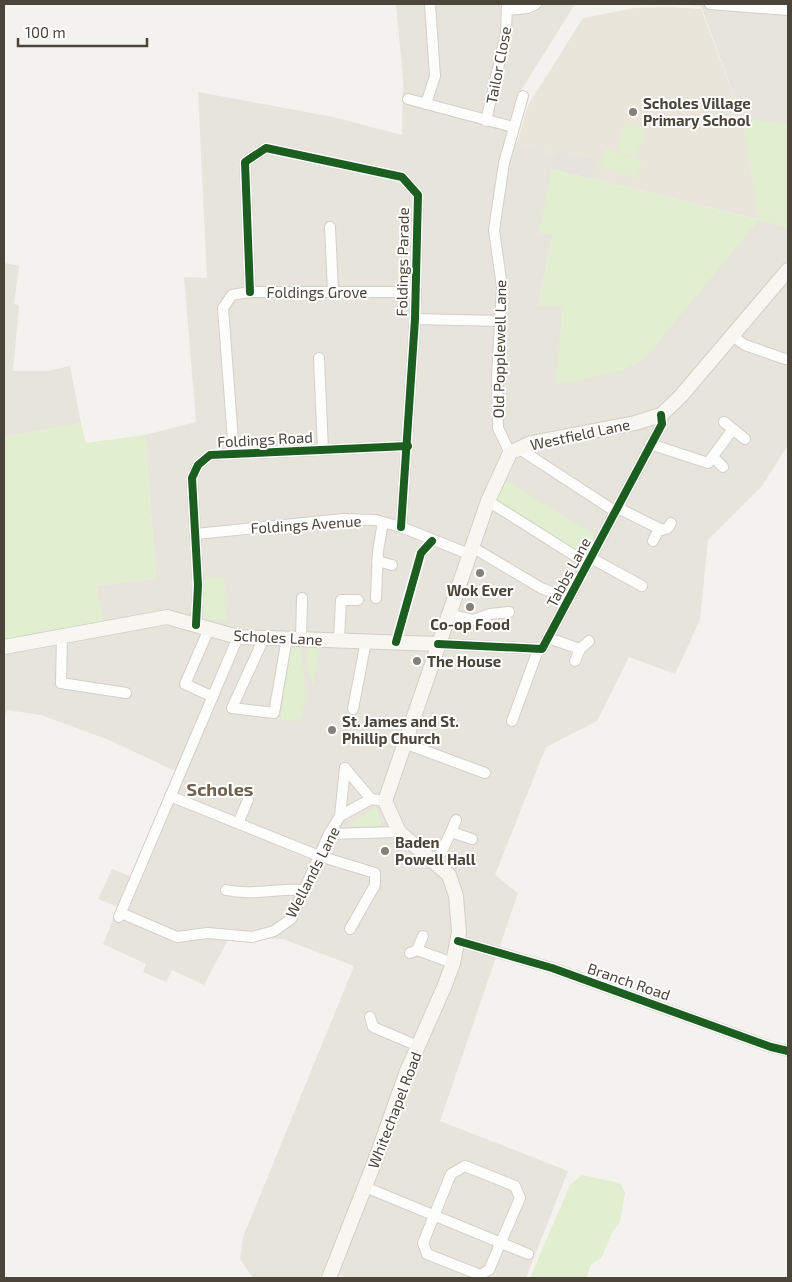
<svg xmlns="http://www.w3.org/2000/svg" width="792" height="1282" font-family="'Exo 2',sans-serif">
<rect width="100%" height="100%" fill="#f4f2ee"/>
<g fill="#e7e4dc">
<path d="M396,4h179l-55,88 -15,47 51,16 -17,77 14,3 -15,70 25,1 -7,79 203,-165 -17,-103 -41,-111 -21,-2h108v441l-26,41 -54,54 -8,80 -25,54 -46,-17 -32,64 -51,26 -51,128 23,18 -78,228 128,50 -42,107h-176l-27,-7 -3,7h-67l-13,-19 3,-22 111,-271 -71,-27 -54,-1 -25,47 -32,-15 -6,12 -23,-10 3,-8 -43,-20 15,-37 -20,-8 14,-30 18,7 45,-105 -66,-31 -68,-25 -34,-5 -3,10v-80l99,-19 -7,-35 60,-8 -11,-143 51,-13 -12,-145 23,1 -9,-186 135,25 69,18 1,-57z"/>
<path d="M4,263l15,3 -5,38 5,1 -6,66h34l23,-5 11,57 -77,14z"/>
</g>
<path fill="#eae5da" d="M669,7l32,2 41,108 18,103 -208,-51 4,-14 -39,-12 10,-36 56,-89 51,-10z"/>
<g fill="#e1eecf">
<path d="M742,117l46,8v103l-29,-8 -115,139 -23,12 -66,14 8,-79h-25l15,-70 -14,-4 13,-63 207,51z"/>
<path d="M625,123l20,6 -9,28 -19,-6z"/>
<path d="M605,149l37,12 -5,17 -37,-11z"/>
<path d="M81,423l5,20 59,-8 11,143 -60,8 7,35 -99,19v-203z"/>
<path d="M504,479l90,55 -8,22 -90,-54z"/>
<path d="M224,577l3,45 -19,-3 -6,-8 1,-31z"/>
<path d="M299,646c3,6 2,9 3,15 4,23 7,38 -3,60l-18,-1 8,-72z"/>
<path d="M319,647l-6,40 -7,-25 4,-15z"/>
<path d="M373,808l4,1 4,15 -3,2h-29z"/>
<path d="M582,1175l38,8 5,10 -5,29 -7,9 -12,27 -10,7 -5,13h-56l40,-93z"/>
</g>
<path fill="#e6e3df" d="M558,150l38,10 -6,18 -38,-9z"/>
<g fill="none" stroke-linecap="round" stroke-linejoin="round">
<g stroke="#d2d0cb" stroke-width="12">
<g id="minor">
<path d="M710,4l78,6"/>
<path d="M507,10l21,-2 8,-4"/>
<path d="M408,99l105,28"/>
<path d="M426,104l9,-28 -5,-72"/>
<path d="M486,121l20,-88 1,-29"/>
<path d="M330,227l3,65"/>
<path d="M250,292l-5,-130 21,-14 136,29 16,18 -3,124 -14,208"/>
<path d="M415,319l86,2"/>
<path d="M732,336l13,9 40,14"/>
<path d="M319,358l4,92"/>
<path d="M724,422l21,17"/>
<path d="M650,444l58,19 25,-34"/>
<path d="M518,448l98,64"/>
<path d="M510,453l-12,-25 -1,-52 5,-89 -8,-57 10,-67 19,-67"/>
<path d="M234,454l-11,-146 9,-13 18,-3h166"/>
<path d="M713,457l10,10"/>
<path d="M488,501l100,63"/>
<path d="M618,508l44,22 6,-2 3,-5"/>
<path d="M196,534l147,-15 32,1 26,7 68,27"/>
<path d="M653,541l6,-12"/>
<path d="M472,547l69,41 27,11"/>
<path d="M591,558l51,28"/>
<path d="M377,561l15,4"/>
<path d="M376,598l2,-47 5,-29"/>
<path d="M448,614l26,6 16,-6 19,-2"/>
<path d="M196,625l2,-40 -6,-107 6,-13 12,-10 198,-9"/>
<path d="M209,629l-24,55 28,13"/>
<path d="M62,637l-1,46 65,10"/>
<path d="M264,638l-32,70 42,5 13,-75"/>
<path d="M548,638l32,11"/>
<path d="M301,639l1,-41"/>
<path d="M339,640l2,-40h17"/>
<path d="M438,644l104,5 120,-225 -1,-9"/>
<path d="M575,661l5,-12 9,-8"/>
<path d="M353,709l13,-68"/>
<path d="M512,721l26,-71"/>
<path d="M404,743l81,30"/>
<path d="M345,768l26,31"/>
<path d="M170,796l149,60 56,17v12l-25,44"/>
<path d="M340,816l31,-17 14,2"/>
<path d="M238,823l10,-23"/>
<path d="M451,832l5,-12"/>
<path d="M329,834l70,-2"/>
<path d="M434,861l7,-8 10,-21 21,7"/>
<path d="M226,890c26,6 51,-2 77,0"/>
<path d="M121,913l56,24 31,-4 44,4 22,-6 17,-12 38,-85 11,-18 5,-48"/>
<path d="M119,917l119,-280"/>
<path d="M458,941l94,27 219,79 17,4"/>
<path d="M417,950l36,13"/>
<path d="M410,953l7,-3 6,-14"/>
<path d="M370,1017l3,10 45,19"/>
<path d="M465,1166l50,20 5,12 -31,72 -9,5 -53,-21 -4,-11 28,-69z"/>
<path d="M365,1187l163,67"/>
</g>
</g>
<g stroke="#d3cfc5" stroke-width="16">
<g id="secondary">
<path d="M4,647l163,-30 71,20 200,7"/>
<path d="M329,1278l46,-117 32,-90 38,-86 8,-22 6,-31 -3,-36 -7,-21 -50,-43 -14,-31 103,-300 22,-48 21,-10 104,-20 26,-8 19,-18 108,-127"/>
</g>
</g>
<use href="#minor" stroke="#fdfdfc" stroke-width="10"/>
<use href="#secondary" stroke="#f7f6f1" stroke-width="14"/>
<g stroke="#fff" stroke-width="11">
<g id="cycleway">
<path d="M250,292l-5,-130 21,-14 136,29 16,18 -3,124 -14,208"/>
<path d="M196,625l2,-40 -6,-107 6,-13 12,-10 198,-9"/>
<path d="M396,642l25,-89 11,-12"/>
<path d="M438,644l104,5 120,-225 -1,-9"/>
<path d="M458,941l94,27 219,79 17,4"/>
</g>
</g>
<use href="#cycleway" stroke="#1b5e20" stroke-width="8"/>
</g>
<g fill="#868178" stroke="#fff" stroke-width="2">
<circle cx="633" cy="112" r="5"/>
<circle cx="480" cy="573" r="5"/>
<circle cx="470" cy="607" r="5"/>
<circle cx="417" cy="661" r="5"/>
<circle cx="332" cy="730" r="5"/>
<circle cx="385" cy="851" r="5"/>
</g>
<g text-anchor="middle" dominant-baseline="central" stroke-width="4" stroke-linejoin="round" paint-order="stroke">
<g font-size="15" fill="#4b4439" stroke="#fff">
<text transform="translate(498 65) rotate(-79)">Tailor Close</text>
<text transform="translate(402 262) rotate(-89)">Foldings Parade</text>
<text x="317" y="292">Foldings Grove</text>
<text transform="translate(499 349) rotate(-89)">Old Popplewell Lane</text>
<text transform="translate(580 434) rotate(-12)">Westfield Lane</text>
<text transform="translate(265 439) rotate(-3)">Foldings Road</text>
<text transform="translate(306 524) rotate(-4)">Foldings Avenue</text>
<text transform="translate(568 572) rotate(-62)">Tabbs Lane</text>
<text transform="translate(278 637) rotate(3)">Scholes Lane</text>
<text transform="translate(312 872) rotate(-63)">Wellands Lane</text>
<text transform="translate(629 981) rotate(19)">Branch Road</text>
<text transform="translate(394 1110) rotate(-69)">Whitechapel Road</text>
</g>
<g font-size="15" font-weight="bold" fill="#4b4439" stroke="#fff" text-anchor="start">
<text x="643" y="103">Scholes Village<tspan x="643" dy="17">Primary School</tspan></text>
<text x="480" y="590" text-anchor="middle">Wok Ever</text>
<text x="470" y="624" text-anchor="middle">Co-op Food</text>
<text x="427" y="661">The House</text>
<text x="342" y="721">St. James and St.<tspan x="342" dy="17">Phillip Church</tspan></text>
<text x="395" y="842">Baden<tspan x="395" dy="17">Powell Hall</tspan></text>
</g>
<g font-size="18" font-weight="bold" fill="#6e6250" stroke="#fff">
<text x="220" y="789">Scholes</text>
</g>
</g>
<rect width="792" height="1282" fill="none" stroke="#4b4439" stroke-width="10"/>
<path d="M18 38v8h129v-8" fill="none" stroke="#4b4439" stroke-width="2.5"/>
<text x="25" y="38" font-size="15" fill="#4b4439" stroke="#ffffff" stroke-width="4" paint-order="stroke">100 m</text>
</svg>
